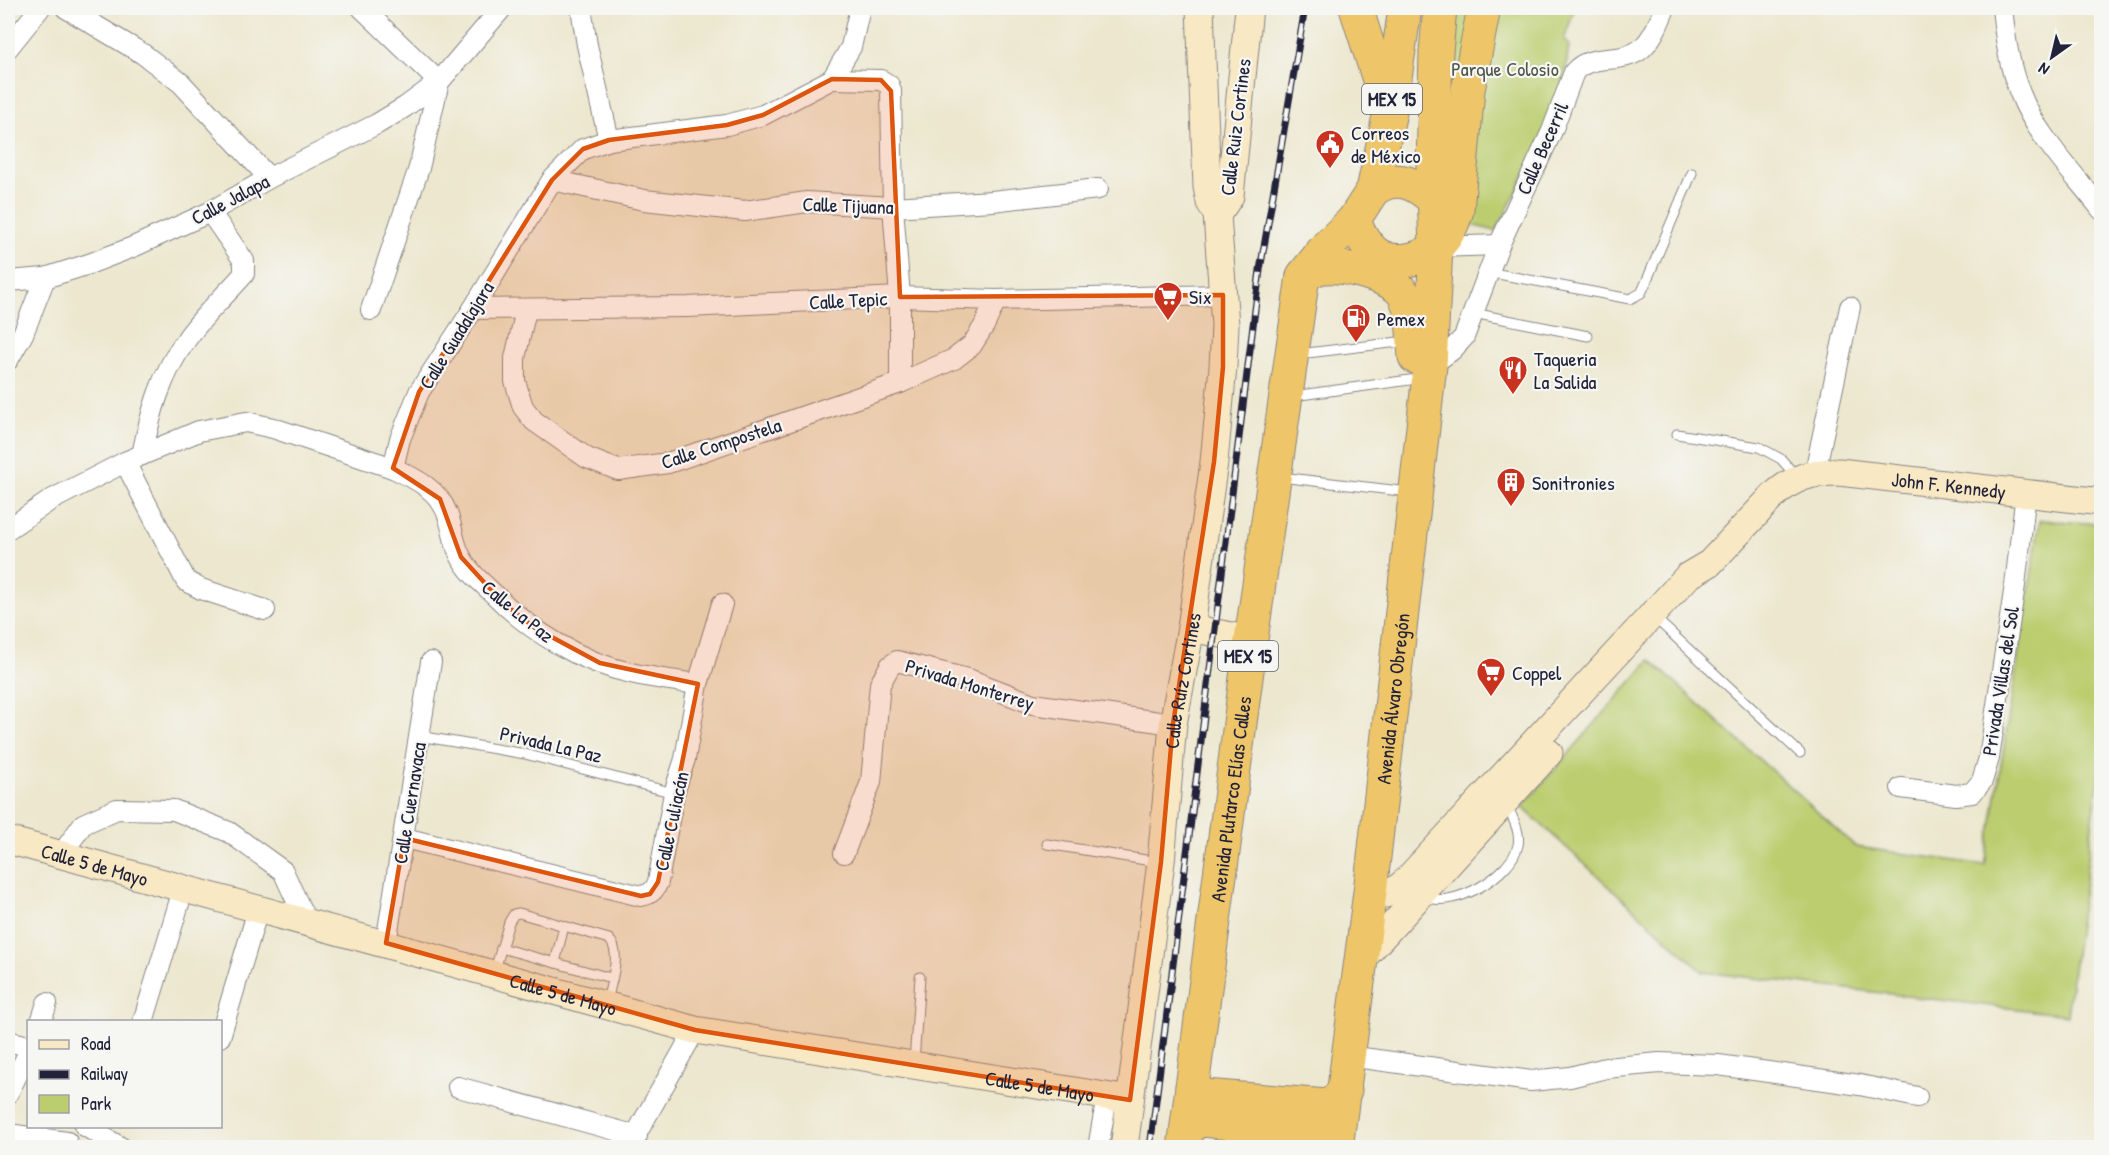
<svg xmlns="http://www.w3.org/2000/svg" width="2109" height="1155" font-family="'Patrick Hand',sans-serif">
<rect width="100%" height="100%" fill="#f6f6f2"/>
<filter id="ink" filterUnits="userSpaceOnUse"><feTurbulence type="fractalNoise" baseFrequency=".0167" numOctaves="2"/><feDisplacementMap in="SourceGraphic" scale="12" xChannelSelector="R" yChannelSelector="G"/><feConvolveMatrix kernelMatrix="1 2 1 2 8 2 1 2 1" color-interpolation-filters="sRGB"/></filter>
<filter id="wash" filterUnits="userSpaceOnUse"><feTurbulence type="fractalNoise" baseFrequency=".008" numOctaves="4" result="noise"/><feDisplacementMap in="SourceGraphic" scale="24" xChannelSelector="R" yChannelSelector="G"/><feGaussianBlur stdDeviation="1.35" result="paint"/><feColorMatrix in="noise" values="0 0 0 0 0 0 0 0 0 0 0 0 0 0 0 0 0 1.4 0 .05"/><feComposite in="paint" operator="in"/></filter>
<g filter="url(#wash)">
<rect width="100%" height="100%" fill="#ece7ce"/>
<g fill="#bccd6f" stroke="#6f7855" stroke-width="1.5">
<path d="M1444,8h131l-11,32 5,4 -8,63 -65,124 -47,-11z"/>
<path d="M2040,520l61,4v236l-34,255 -364,-43 -181,-165 128,-147 206,187 129,18z"/>
</g>
</g>
<g filter="url(#ink)">
<g fill="none" stroke-linecap="round" stroke-linejoin="round">
<g stroke="#878484" stroke-width="11">
<g id="lane">
<path d="M1488,272l142,27 11,-6 3,-6 48,-114"/>
<path d="M1473,313l115,23"/>
<path d="M1299,354l108,-13"/>
<path d="M1293,396l124,-17"/>
<path d="M1677,434l82,13 22,12 15,17"/>
<path d="M1280,477l129,15"/>
<path d="M1654,617l146,136"/>
<path d="M419,736l106,18 149,39"/>
<path d="M1047,844l111,18"/>
<path d="M1424,896c28,15 88,-21 94,-51 3,-13 -6,-28 -11,-40"/>
<path d="M501,948l110,30"/>
<path d="M555,963l9,-37"/>
<path d="M494,973l15,-51 5,-8 5,-1 90,26c14,14 1,45 -2,63"/>
<path d="M914,1062l6,-85"/>
</g>
</g>
<g stroke="#878484" stroke-width="22">
<g id="street">
<path d="M66,8l77,46 38,29 88,95"/>
<path d="M362,8l77,74 -20,86 -48,142"/>
<path d="M581,8l6,37 22,95"/>
<path d="M2002,8c3,28 7,59 18,85 16,42 54,81 82,117"/>
<path d="M8,48l32,-40"/>
<path d="M832,79l49,1 8,5 2,6 2,116 7,90v86"/>
<path d="M552,180l92,20 101,11 62,-9 86,5 99,-6 106,-12"/>
<path d="M1436,247l63,-2 53,-114 22,-59c17,-20 48,-7 67,-23 12,-10 18,-27 24,-41"/>
<path d="M8,281l37,-3 44,-14 44,-17 77,-35 59,-34 108,-54 28,-17 34,-25 63,-74"/>
<path d="M473,309l215,-2 212,-10 96,3 227,-5"/>
<path d="M526,310l-11,48v23l8,26 11,14 53,37 31,12 50,-7 232,-80 54,-24 18,-14 12,-19 12,-26"/>
<path d="M8,360l15,-26 22,-56"/>
<path d="M1430,366l22,-16 12,-13 35,-92"/>
<path d="M142,455c8,-40 19,-81 44,-115 16,-24 39,-44 58,-66v-13l-34,-49"/>
<path d="M125,462l61,119 15,8 64,21"/>
<path d="M393,468c21,10 45,21 54,45 6,14 6,30 14,44 7,14 21,26 33,37 36,37 86,68 137,79 22,5 45,8 67,11"/>
<path d="M1815,472l35,-165"/>
<path d="M8,529l43,-29 74,-38 74,-31 47,-9 27,6 120,40 7,-29 19,-47 54,-83 79,-129 31,-31 26,-9 118,-15 36,-10 69,-36 19,-32 9,-39"/>
<path d="M1901,788l55,7 16,-2 10,-12 7,-23 26,-173 11,-92"/>
<path d="M404,838l237,58c10,-2 13,-5 17,-14l16,-89 11,-34 13,-75 24,-80"/>
<path d="M844,853l27,-71 9,-98 10,-18 7,-5 74,19 62,24 140,20"/>
<path d="M61,855l22,-31 34,-15 57,1 55,22 54,39 24,52"/>
<path d="M386,943l45,-281"/>
<path d="M41,1022l6,-19"/>
<path d="M143,1022l40,-132"/>
<path d="M220,1037l38,-127"/>
<path d="M8,1041l20,5"/>
<path d="M1348,1056l183,25 39,-4 36,-9 53,-5 59,2 142,20 57,12"/>
<path d="M458,1087l179,49"/>
<path d="M8,1093l20,-39"/>
<path d="M85,1126l37,22"/>
<path d="M8,1134l59,8"/>
<path d="M630,1145l65,-115"/>
<path d="M1098,1148l9,-51"/>
</g>
</g>
<g stroke="#878484" stroke-width="29">
<g id="secondary">
<path d="M1217,215l13,-19 19,-188"/>
<path d="M1191,628l60,12"/>
<path id="s1" d="M8,840l687,190 435,70"/>
<path id="s2" d="M1370,892c15,6 24,0 35,-10l283,-306 22,-13 63,-67c21,-19 38,-24 66,-24l263,30"/>
<path d="M1362,959l187,-206"/>
<path id="s3" d="M1124,1148l37,-286 12,-138 18,-96 23,-166 9,-95 2,-42 -8,-110 -7,-13 -3,-15 -7,-179"/>
</g>
</g>
<g stroke="#878484" stroke-width="35">
<g id="highway">
<path d="M1356,8l32,100"/>
<path d="M1373,190c24,-17 43,-7 62,11"/>
<path d="M1353,221c5,9 10,20 18,28 17,18 47,13 65,-2 11,-9 17,-23 21,-37l11,-120 16,-82"/>
<path d="M1303,276c7,-4 13,-8 21,-9 20,-2 67,9 79,26 11,17 10,44 12,64"/>
<path d="M1192,1087l6,6 7,3 122,10 8,-5 10,-11"/>
<path d="M1187,1127l6,-4 11,-3 108,12 14,8 6,8"/>
<path id="s4" d="M1184,1148l67,-508 52,-364 24,-30 26,-25 20,-31 17,-78 15,-104"/>
<path id="s5" d="M1336,1148l34,-256 60,-526 6,-119 -3,-80 3,-115 4,-44"/>
</g>
</g>
<use href="#lane" stroke="#fff" stroke-width="9"/>
<use href="#street" stroke="#fff" stroke-width="20"/>
<use href="#secondary" stroke="#f8e8c3" stroke-width="27"/>
<use href="#highway" stroke="#eec569" stroke-width="33"/>
<g stroke="#22223b" stroke-width="7">
<path id="rail" d="M1150,1148l110,-878 45,-262"/>
</g>
<use href="#rail" stroke="#f6f6f2" stroke-width="4.5" stroke-dasharray="14" stroke-linecap="butt"/>
</g>
</g>
<path fill="#de560e" fill-opacity="0.2" stroke="#de560e" stroke-width="4.5" stroke-linejoin="round" d="M832,79l49,1 10,11 9,206 323,-2v72l-9,95 -41,262 -12,138 -31,238 -435,-70 -309,-87 18,-105 237,58 9,-2 8,-12 40,-198 -98,-21 -65,-35 -32,-25 -42,-46 -21,-58 -47,-31 26,-76 133,-212 31,-31 26,-9 118,-15 36,-10z"/>
<defs>
<g id="civic-pin" transform="scale(1.5)"><path d="M0 17L-7.5 6A9.5 9.5 0 1 1 7.5 6Z" fill="#c8321e" stroke="#f6f6f2"/><path d="M-.6-6.5H3V-4.5H.6V-3L4-1V1h2V6H-6V1h2V-1L-.6-3ZM-1.2 2.5V6h2.4V2.5Z" fill="#fff"/></g>
<g id="supermarket-pin" transform="scale(1.5)"><path d="M0 17L-7.5 6A9.5 9.5 0 1 1 7.5 6Z" fill="#c8321e" stroke="#f6f6f2"/><path d="M-6-5.5h2.5l.6 2H6L4.5 2H-2.5L-4.4-4H-6ZM-1.5 3.2a1.3 1.3 0 1 0 .1 0ZM3 3.2a1.3 1.3 0 1 0 .1 0Z" fill="#fff"/></g>
<g id="fuel-pin" transform="scale(1.5)"><path d="M0 17L-7.5 6A9.5 9.5 0 1 1 7.5 6Z" fill="#c8321e" stroke="#f6f6f2"/><path d="M-5.5-6h7V0h2V4h1.3V-2.5L3-4.5l.8-.8L6-3V5H2.5V1h-1V6h-7ZM-4.2-4.7v3.2H.2V-4.7Z" fill="#fff"/></g>
<g id="restaurant-pin" transform="scale(1.5)"><path d="M0 17L-7.5 6A9.5 9.5 0 1 1 7.5 6Z" fill="#c8321e" stroke="#f6f6f2"/><path d="M-5-6h1v4h1v-4h1v4h1v-4h1v5L-1.5 .5V6h-2V.5L-5-1ZM5-6V6H3V1.5H1.5Q1.5-4 5-6Z" fill="#fff"/></g>
<g id="building-pin" transform="scale(1.5)"><path d="M0 17L-7.5 6A9.5 9.5 0 1 1 7.5 6Z" fill="#c8321e" stroke="#f6f6f2"/><path d="M-4-6H4V6H1V3H-1V6H-4ZM-2.5-4.3h1.7v1.8h-1.7ZM.8-4.3h1.7v1.8H.8ZM-2.5-1h1.7V.8h-1.7ZM.8-1h1.7V.8H.8Z" fill="#fff"/></g>
</defs>
<g fill-rule="evenodd">
<use href="#civic-pin" x="1330" y="144"/>
<use href="#supermarket-pin" x="1168" y="296"/>
<use href="#fuel-pin" x="1356" y="318"/>
<use href="#restaurant-pin" x="1513" y="370"/>
<use href="#building-pin" x="1511" y="482"/>
<use href="#supermarket-pin" x="1491" y="672"/>
</g>
<g text-anchor="middle" dominant-baseline="central" stroke-width="4.5" stroke-linejoin="round" paint-order="stroke">
<g fill="#f6f6f2" stroke="#626272" stroke-width="1.5">
<rect x="1362" y="84" width="60" height="30" rx="4.5"/>
<rect x="1218" y="641" width="60" height="30" rx="4.5"/>
</g>
<g font-size="18" font-weight="bold" fill="#22223b">
<text x="1392" y="99">MEX 15</text>
<text x="1248" y="656">MEX 15</text>
</g>
<g font-size="20" fill="#50554b" stroke="#f6f6f2">
<text x="1505" y="68">Parque Colosio</text>
</g>
<g font-size="20" fill="#22223b" stroke="#f6f6f2">
<text transform="translate(1235 127) rotate(-83)">Calle Ruiz Cortines</text>
<text transform="translate(1542 148) rotate(-66)">Calle Becerril</text>
<text transform="translate(230 199) rotate(-28)">Calle Jalapa</text>
<text transform="translate(848 205) rotate(2)">Calle Tijuana</text>
<text transform="translate(848 300) rotate(-3)">Calle Tepic</text>
<text transform="translate(456 335) rotate(-58)">Calle Guadalajara</text>
<text transform="translate(721 443) rotate(-18)">Calle Compostela</text>
<text stroke="none"><textPath href="#s2" startOffset="756">John F. Kennedy</textPath></text>
<text transform="translate(518 611) rotate(39)">Calle La Paz</text>
<text stroke="none"><textPath href="#s3" startOffset="471">Calle Ruíz Cortines</textPath></text>
<text transform="translate(2000 681) rotate(-81)">Privada Villas del Sol</text>
<text transform="translate(970 684) rotate(17)">Privada Monterrey</text>
<text stroke="none"><textPath href="#s5" startOffset="453">Avenida Álvaro Obregón</textPath></text>
<text transform="translate(551 744) rotate(13)">Privada La Paz</text>
<text stroke="none"><textPath href="#s4" startOffset="352">Avenida Plutarco Elías Calles</textPath></text>
<text transform="translate(409 803) rotate(-81)">Calle Cuernavaca</text>
<text transform="translate(671 821) rotate(-78)">Calle Culiacán</text>
<text stroke="none"><textPath href="#s1" startOffset="90">Calle 5 de Mayo</textPath></text>
<text stroke="none"><textPath href="#s1" startOffset="576">Calle 5 de Mayo</textPath></text>
<text stroke="none"><textPath href="#s1" startOffset="1062">Calle 5 de Mayo</textPath></text>
</g>
<g font-size="20" fill="#22223b" stroke="#f6f6f2" text-anchor="start">
<text x="1351" y="132">Correos<tspan x="1351" dy="23">de México</tspan></text>
<text x="1189" y="296">Six</text>
<text x="1377" y="318">Pemex</text>
<text x="1534" y="358">Taqueria<tspan x="1534" dy="23">La Salida</tspan></text>
<text x="1532" y="482">Sonitronies</text>
<text x="1512" y="672">Coppel</text>
</g>
</g>
<rect width="2109" height="1155" fill="none" stroke="#f6f6f2" stroke-width="30"/>
<rect x="27" y="1020" width="195" height="108" fill="#f6f6f2" stroke="#a1a1a9" stroke-width="1.5"/>
<rect x="39" y="1040" width="30" height="9" fill="#f8e8c3" stroke="#a1a1a9" stroke-width="1.5"/>
<text x="81" y="1050" font-size="18" fill="#22223b">Road</text>
<rect x="39" y="1070" width="30" height="9" fill="#22223b" stroke="#a1a1a9" stroke-width="1.5"/>
<text x="81" y="1080" font-size="18" fill="#22223b">Railway</text>
<rect x="39" y="1095" width="30" height="18" fill="#bccd6f" stroke="#a1a1a9" stroke-width="1.5"/>
<text x="81" y="1110" font-size="18" fill="#22223b">Park</text>
<g transform="translate(2052 57) rotate(214)" stroke="#f6f6f2" stroke-width="4.5" paint-order="stroke">
<path d="M0-4.5L10 22L0 15L-10 22Z" fill="#22223b"/>
<text y="-9" font-size="16" font-weight="bold" text-anchor="middle" fill="#22223b">N</text>
</g>
</svg>
